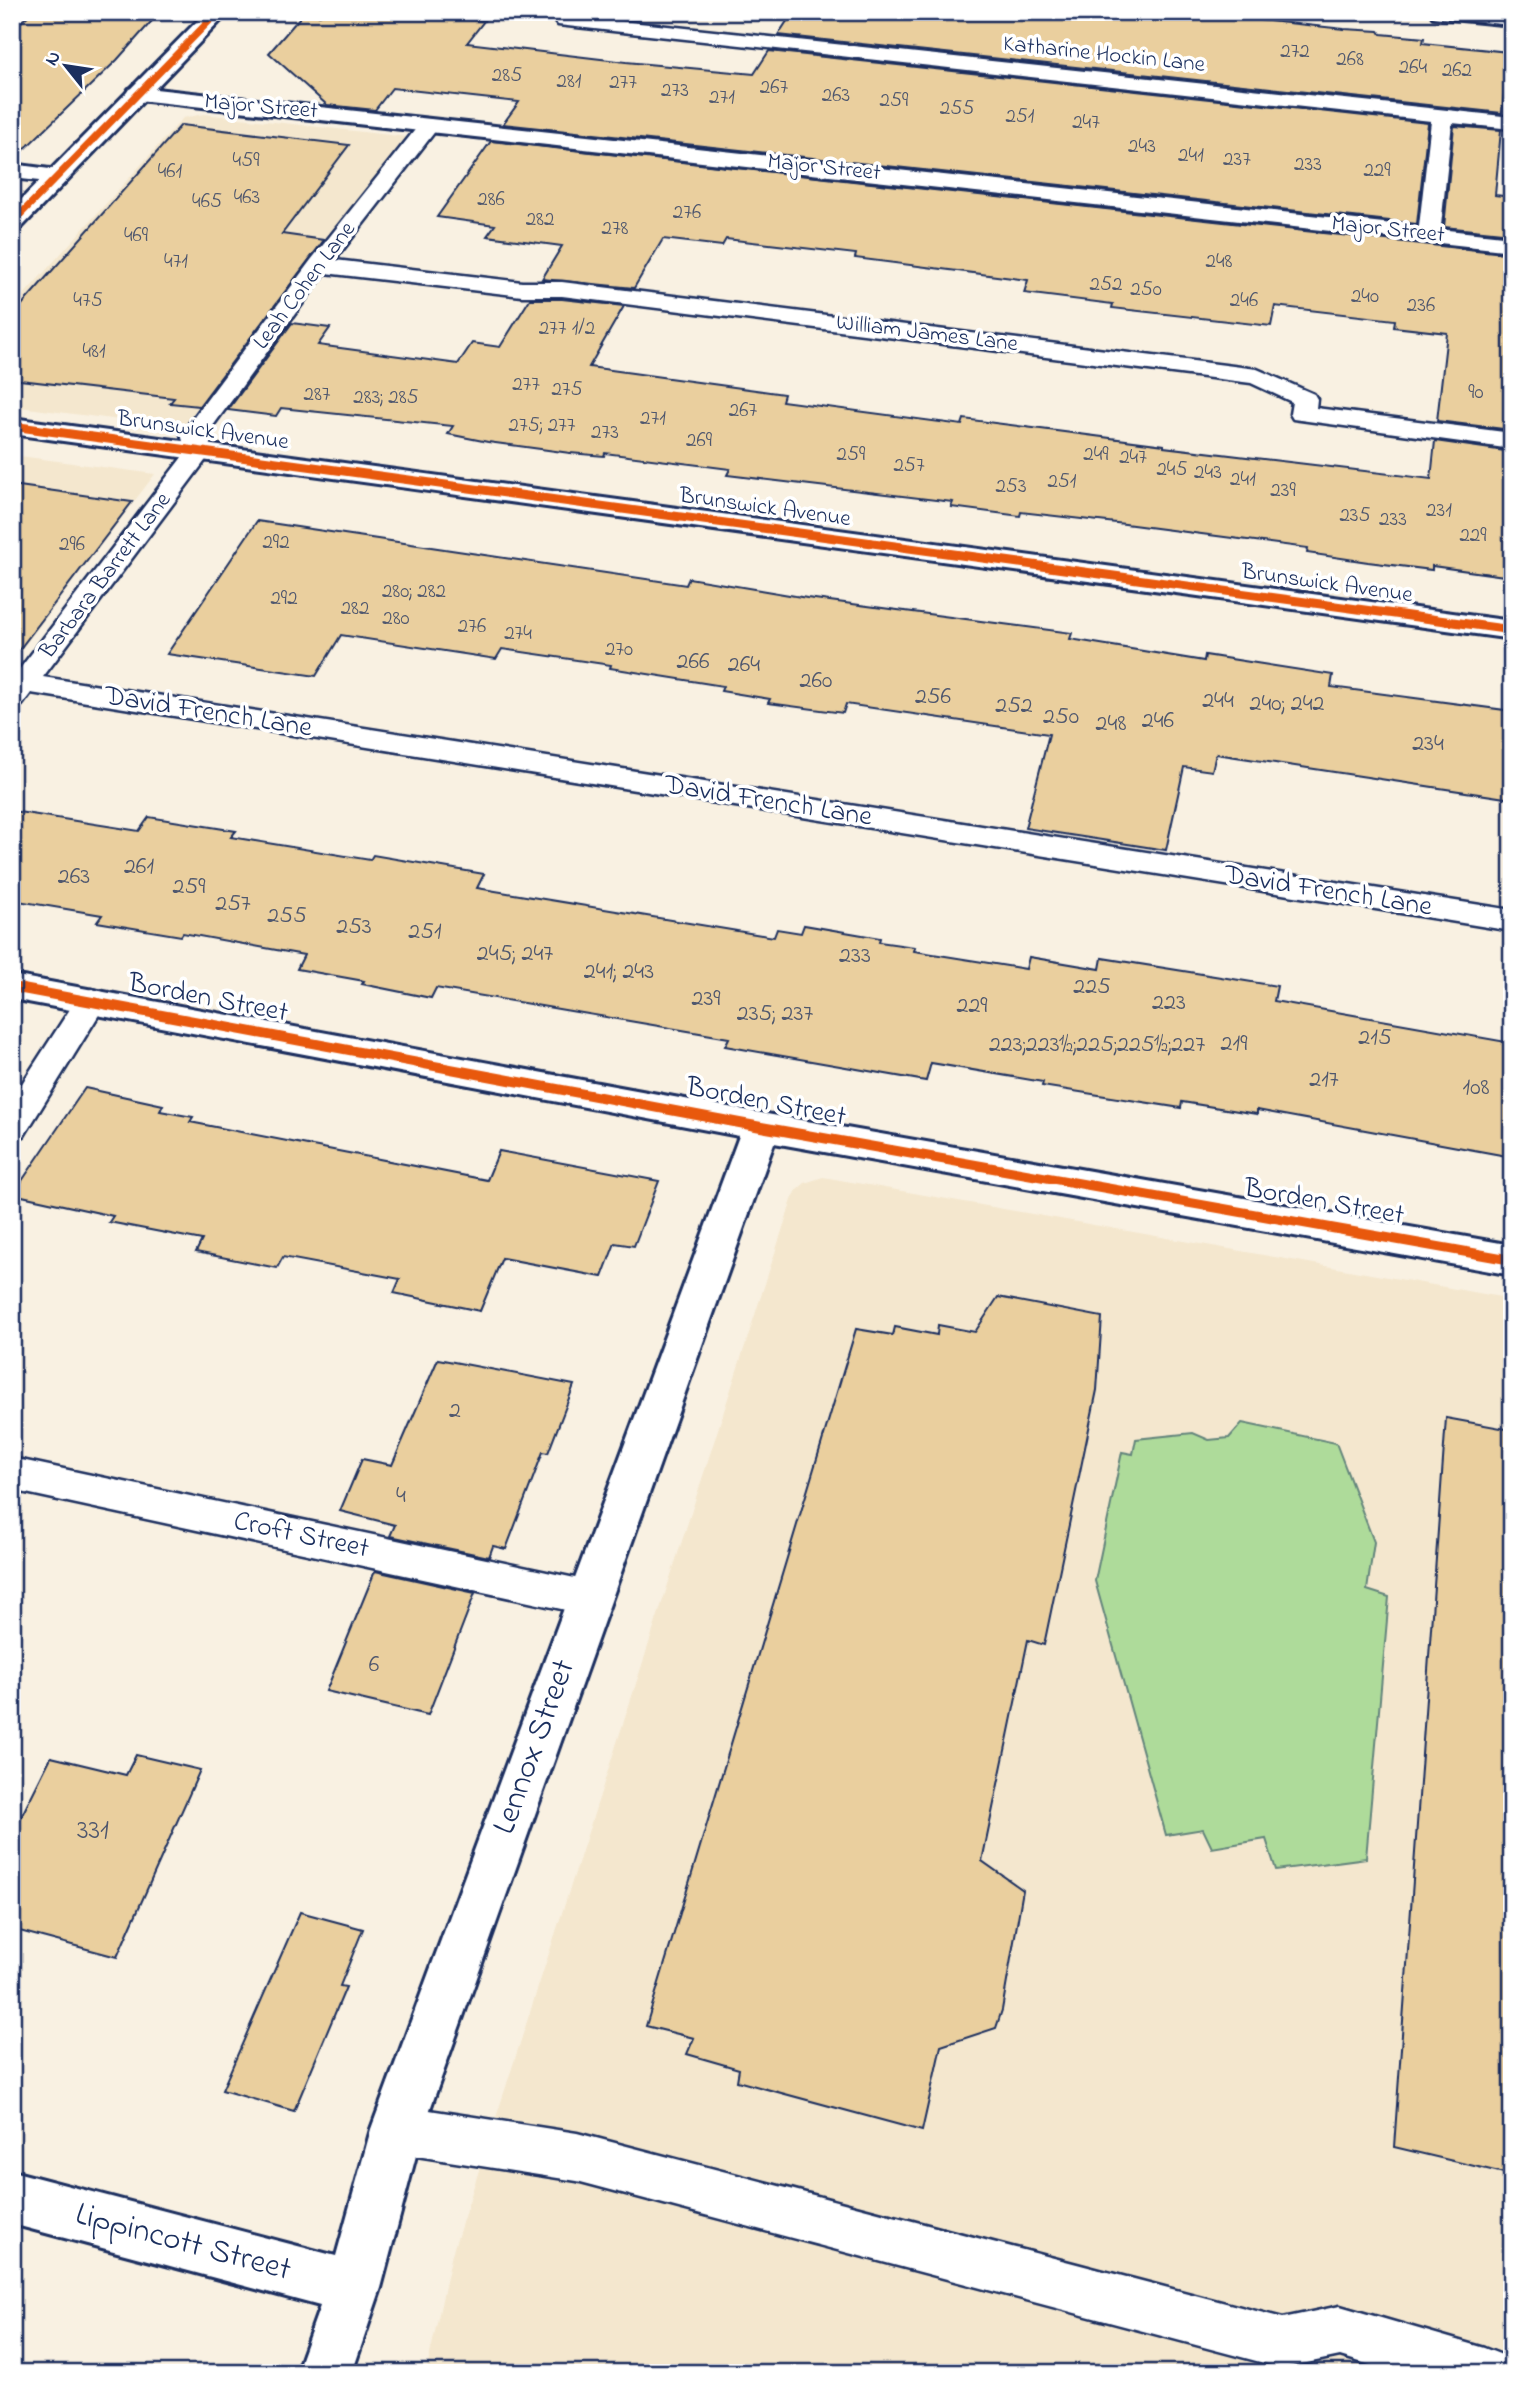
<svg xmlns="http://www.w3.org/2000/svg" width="1524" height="2385" font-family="'Indie Flower',sans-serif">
<rect width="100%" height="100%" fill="#f9f1e2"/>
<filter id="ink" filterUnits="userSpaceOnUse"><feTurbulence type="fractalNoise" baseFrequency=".0143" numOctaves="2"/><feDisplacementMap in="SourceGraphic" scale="14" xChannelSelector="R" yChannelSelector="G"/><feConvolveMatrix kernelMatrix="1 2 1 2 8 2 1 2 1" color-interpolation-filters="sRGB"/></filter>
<g filter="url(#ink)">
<g fill="#f4e7ce">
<path d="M204,114l203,23 -225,291 -170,-22v-98l171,-190z"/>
<path d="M12,455l143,19 -143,188z"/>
<path d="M823,1177l689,122v1074h-1086l26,-119 340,-1054 5,-10 8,-7z"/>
</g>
<path fill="#aedb9a" stroke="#64857c" stroke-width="2" d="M1242,1423l94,20 38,99 -7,48 22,7 -23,261 -90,12 -10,-31 -54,9 -9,-19 -37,6 -71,-254 27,-129 11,2 3,-15 57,-6 16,7 20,-2z"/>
<g fill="#eacf9e" stroke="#1b2f5e" stroke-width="2">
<path d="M32,12h128l-43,48 -105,101v-131z"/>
<path d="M323,12h154l-6,8 13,1 -17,22 159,19 128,12 15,-23 659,72 -11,101 -914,-100 16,-22 -127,-14 -17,22 -48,-5 -58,-52 33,-38h18z"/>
<path d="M793,12h390l161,17 35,2 2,3 43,4 -1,5 85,9 -6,61 -724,-78z"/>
<path d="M181,125l168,20 -67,89 42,6 -125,166 -29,-3 4,-5 -162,-19v-63z"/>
<path d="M1454,126l47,4 -6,65 17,2v37l-68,-7z"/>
<path d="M491,141l1021,113v176l-75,-9 10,-88 -53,-6 1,-7 -120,-14 -4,20 -159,-18 1,-4 -89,-11 4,-13 -173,-22 1,-4 -130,-15 -4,7 -59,-7 -29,49 -92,-9 20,-33 -75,-10 8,-11 -58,-8z"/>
<path d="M530,299h32l62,7 -35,61 195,27 -2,7 180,24 2,-6 200,26v2l267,32 4,-38 77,11v125l-80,-11v4l-64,-8 -61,-9 1,-5 -183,-24 -104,-12 -1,4 -69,-9 2,-5 -226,-27 3,-6 -125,-16 -1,3 -34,-3 -82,-11 -40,-8 5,-8 -172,-18 -5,8 -48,-6 64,-87 38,5 -12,17 140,19 14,-21 28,4z"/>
<path d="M12,485l120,17 -120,157z"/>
<path d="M257,521l429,64 3,-7 118,20 265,35 -2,6 134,22 1,-6 128,20 -2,12 181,24v88l-296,-45 -4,17 -28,-4 -18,83 -141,-22 24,-94 -203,-30 -3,9 -75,-10 2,-4 -49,-8 2,-5 -113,-18 1,-3 -109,-16 -6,10 -155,-24 -25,41 -149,-22z"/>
<path d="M12,811l127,20 10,-14 87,14 -5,6 139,23 3,-5 111,19 -7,14 297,49 3,-8 24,4 3,-8 76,13 -1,4 36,5 -1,4 112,18 3,-12 71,12 2,-11 175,28 -3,15 238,42v114l-255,-47v4l-75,-12 -1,6 -139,-22 1,-4 -112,-19 -5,18 -201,-35 4,-8 -293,-50 -5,10 -69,-14 2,-3 -67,-12 7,-14 -121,-22 -2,3 -84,-14 5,-7 -90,-15z"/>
<path d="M85,1088l78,17 -3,6 33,6 -3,5 297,58 12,-29 160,30 -25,65 -19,-3 -13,34 -100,-19 -22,53 -86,-18 6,-14 -117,-22 -6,11 -81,-16 6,-12 -93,-18 4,-6 -100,-22z"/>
<path d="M998,1297l104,20 -5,73 -53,255 -16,-5 -46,221 41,29 -21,120 -6,18 -55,18 -19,85 -185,-50 2,-12 -52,-15 7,-16 -48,-12 210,-697 37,6 2,-8 42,8 1,-10 37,7z"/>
<path d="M438,1359l136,26 -26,68 -5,-1 -37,97 -13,-3 -4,11 -99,-21 5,-11 -55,-14 22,-52 30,6z"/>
<path d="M1446,1418l66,12v745l-118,-28z"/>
<path d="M375,1571l100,22 -47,122 -102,-24z"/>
<path d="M136,1755l64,15 -83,187 -105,-28v-94l39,-78 75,18z"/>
<path d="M300,1912l63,17 -23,57 6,1 -52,124 -72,-21z"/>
</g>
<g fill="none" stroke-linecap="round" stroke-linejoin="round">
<g stroke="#1b2f5e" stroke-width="5">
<g id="service">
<path d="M565,15l947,102v12l-60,-6 -12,112 -3,5h-16l-3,-5 13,-114 -873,-96 -3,-4z"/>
<path d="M429,119l7,2 4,4 -105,135 187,22h40l695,87 57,25 3,5 -1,9 196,25v16l-219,-30 -3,-5 2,-12 -41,-19 -689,-87h-40l-197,-23 -118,161 5,18 -4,5 -165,220 1469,233v21l-1481,-238 -9,12 -10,3v-29l174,-227 -5,-18 4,-5 126,-169 111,-139z"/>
<path d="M92,989l11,3 5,8 -84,136 -12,3v-40l69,-107z"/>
<path d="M12,1458l577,123 14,5 6,12 -6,12 -14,5 -577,-125z"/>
<path d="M397,2105l180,28 706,185 57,-12 144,42 18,7 7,18h-112l-57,-17 -57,12 -706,-187 -180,-28 -17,-7 -7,-17 7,-17z"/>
</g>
</g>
<g stroke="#1b2f5e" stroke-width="6">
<g id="minor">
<path d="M1430,12h82v13l-71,-7 -8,-1z"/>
<path d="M137,87l1375,150v14l-1383,-152 -3,-5 3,-5z"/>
<path d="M12,164l53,7 4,5 -4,5 -8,2 -45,-5z"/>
<path d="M12,418l1500,203v18l-1500,-205z"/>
<path d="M12,975l749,138 751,132v30l-738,-132 -351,986 -42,159 -29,85h-56l24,-67 -308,-82v-53l324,85 35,-127 368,-993 -727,-137z"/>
</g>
</g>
<g stroke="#1b2f5e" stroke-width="6">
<path id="secondary" d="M206,12h23l-208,216 -9,2v-21z"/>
</g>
<use href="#service" fill="#fff" fill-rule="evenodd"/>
<use href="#minor" fill="#fff" fill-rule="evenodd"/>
<use href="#secondary" fill="#fff" fill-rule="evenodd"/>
<g stroke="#fff" stroke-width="10">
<path id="cycleway-far2" d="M12,223l206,-211"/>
</g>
<g stroke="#fff" stroke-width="12">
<path id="cycleway-far1" d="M12,426l1500,204"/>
</g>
<g stroke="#fff" stroke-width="15">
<path id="cycleway" d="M12,987l749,140 751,133"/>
</g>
<use href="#cycleway-far2" stroke="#e8590c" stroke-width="7"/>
<use href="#cycleway-far1" stroke="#e8590c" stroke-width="9"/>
<use href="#cycleway" stroke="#e8590c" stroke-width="10"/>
</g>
</g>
<g text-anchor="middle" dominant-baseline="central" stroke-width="7" stroke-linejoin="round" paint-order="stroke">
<g font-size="21" fill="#4f576e">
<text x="1295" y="52">272</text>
<text x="1350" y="60">268</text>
<text x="1413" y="68">264</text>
<text x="1457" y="71">262</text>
<text x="507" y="76">285</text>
<text x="569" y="82">281</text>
<text x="623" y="83">277</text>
<text x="774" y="88">267</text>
<text x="675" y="91">273</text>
<text x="836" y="96">263</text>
<text x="722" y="98">271</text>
<text x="894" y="101">259</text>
<text x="957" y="109">255</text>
<text x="1020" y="117">251</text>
<text x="1086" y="123">247</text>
<text x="1142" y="147">243</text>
<text x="1191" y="156">241</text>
<text x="1237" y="160">237</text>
<text x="246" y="161">459</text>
<text x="1308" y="165">233</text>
<text x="1377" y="171">229</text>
<text x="170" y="172">461</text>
<text x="247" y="198">463</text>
<text x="491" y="200">286</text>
<text x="207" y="202">465</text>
<text x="687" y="213">276</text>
<text x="540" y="220">282</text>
<text x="615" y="229">278</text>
<text x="136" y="236">469</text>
<text x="176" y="262">471</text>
<text x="1219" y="262">248</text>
<text x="1106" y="285">252</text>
<text x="1146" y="290">250</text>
<text x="1365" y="297">240</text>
<text x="88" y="301">475</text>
<text x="1244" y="301">246</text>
<text x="1421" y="306">236</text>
<text x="567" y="329">277 1/2</text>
<text x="94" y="352">481</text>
<text x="526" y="385">277</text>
<text x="567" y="390">275</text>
<text x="1476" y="393">90</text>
<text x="317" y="395">287</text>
<text x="386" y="398">283; 285</text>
<text x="743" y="411">267</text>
<text x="653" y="419">271</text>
<text x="542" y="426">275; 277</text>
<text x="605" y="433">273</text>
<text x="699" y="441">269</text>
<text x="851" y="455">259</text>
<text x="1096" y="455">249</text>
<text x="1133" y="458">247</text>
<text x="909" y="466">257</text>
<text x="1172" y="470">245</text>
<text x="1208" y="473">243</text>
<text x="1243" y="480">241</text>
<text x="1062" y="482">251</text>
<text x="1011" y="487">253</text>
<text x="1283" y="491">239</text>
<text x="1439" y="511">231</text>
<text x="1355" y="516">235</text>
<text x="1393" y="520">233</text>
<text x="1473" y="536">229</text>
<text x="276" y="543">292</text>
<text x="72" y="545">296</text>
<text x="414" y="592">280; 282</text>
<text x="284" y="599">292</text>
<text x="355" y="609">282</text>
<text x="396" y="619">280</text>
<text x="472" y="627">276</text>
<text x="518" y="634">274</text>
<text x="619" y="650">270</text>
</g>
<g font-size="23" fill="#1b2f5e" stroke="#fff">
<text transform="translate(1104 55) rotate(6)">Katharine Hockin Lane</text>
<text transform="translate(261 107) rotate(5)">Major Street</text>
<text transform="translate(824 168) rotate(6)">Major Street</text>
<text transform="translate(1388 230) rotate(6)">Major Street</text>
<text transform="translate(305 286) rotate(-53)">Leah Cohen Lane</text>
<text transform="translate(927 334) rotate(7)">William James Lane</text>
<text transform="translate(203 431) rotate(8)">Brunswick Avenue</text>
<text transform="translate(765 508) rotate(8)">Brunswick Avenue</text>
<text transform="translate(106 576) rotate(-53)">Barbara Barrett Lane</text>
<text transform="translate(1327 584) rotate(8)">Brunswick Avenue</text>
</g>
<g font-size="24" fill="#4f576e">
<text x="693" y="662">266</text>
<text x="744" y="665">264</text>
<text x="816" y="681">260</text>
<text x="933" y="697">256</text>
<text x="1218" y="701">244</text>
<text x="1287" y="704">240; 242</text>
<text x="1014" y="706">252</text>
<text x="1061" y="717">250</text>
<text x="1158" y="721">246</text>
<text x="1111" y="724">248</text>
<text x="1428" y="744">234</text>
<text x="139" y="867">261</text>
<text x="74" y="877">263</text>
<text x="189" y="887">259</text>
<text x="233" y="904">257</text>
<text x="287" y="916">255</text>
<text x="354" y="927">253</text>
<text x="425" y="932">251</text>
<text x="515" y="954">245; 247</text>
<text x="855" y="956">233</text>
<text x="619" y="972">241; 243</text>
<text x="1092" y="987">225</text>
<text x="706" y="999">239</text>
<text x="1169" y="1003">223</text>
<text x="972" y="1006">229</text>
<text x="775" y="1014">235; 237</text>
<text x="1375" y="1038">215</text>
<text x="1234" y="1044">219</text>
<text x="1097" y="1045">223;223½;225;225½;227</text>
<text x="1324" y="1080">217</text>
<text x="1476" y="1088">108</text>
<text x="455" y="1411">2</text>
<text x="401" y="1496">4</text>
<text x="374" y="1665">6</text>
</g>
<g font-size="28" fill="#1b2f5e" stroke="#fff">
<text transform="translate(208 713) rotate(9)">David French Lane</text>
<text transform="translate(768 802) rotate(9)">David French Lane</text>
<text transform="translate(1328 892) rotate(9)">David French Lane</text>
<text transform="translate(208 999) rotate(11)">Borden Street</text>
<text transform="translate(766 1103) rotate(11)">Borden Street</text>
<text transform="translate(1324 1203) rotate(10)">Borden Street</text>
<text transform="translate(301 1536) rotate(12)">Croft Street</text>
</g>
<g font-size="28" fill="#4f576e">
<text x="93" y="1831">331</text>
</g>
<g font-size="33" fill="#1b2f5e" stroke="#fff">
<text transform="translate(535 1747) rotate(-70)">Lennox Street</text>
<text transform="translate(183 2243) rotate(15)">Lippincott Street</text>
</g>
</g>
<rect width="1524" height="2385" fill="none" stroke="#fff" stroke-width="42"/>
<rect x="21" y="21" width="1482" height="2343" fill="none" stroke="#1b2f5e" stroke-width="2.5" filter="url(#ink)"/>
<g transform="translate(66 66) rotate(300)" stroke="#ffffff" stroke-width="5" paint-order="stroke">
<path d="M0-5L12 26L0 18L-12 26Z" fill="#1b2f5e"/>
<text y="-10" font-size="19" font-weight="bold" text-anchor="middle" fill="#1b2f5e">N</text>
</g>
</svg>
